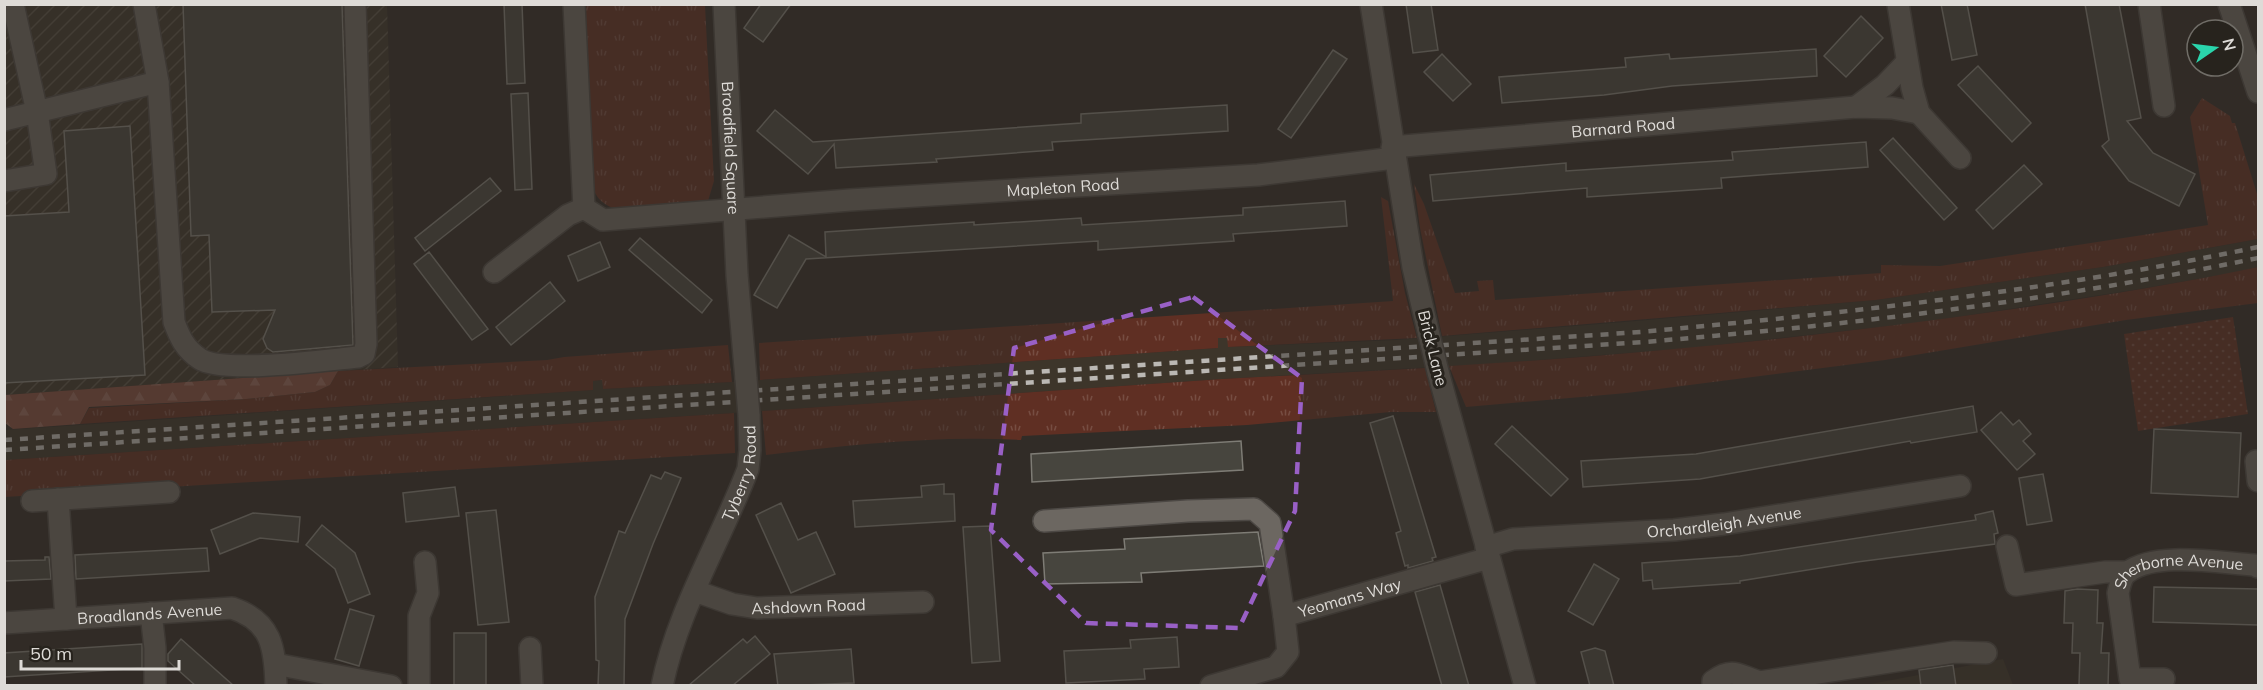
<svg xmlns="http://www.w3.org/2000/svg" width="2263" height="690" font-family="Mulish,sans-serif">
<defs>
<pattern id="industrial-furrows" width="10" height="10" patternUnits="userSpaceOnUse" patternTransform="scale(1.5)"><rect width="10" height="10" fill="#3d352a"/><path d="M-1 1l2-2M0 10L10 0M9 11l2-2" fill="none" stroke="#595248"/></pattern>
<pattern id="grass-tufts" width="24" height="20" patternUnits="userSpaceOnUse" patternTransform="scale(1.5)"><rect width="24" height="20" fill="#5f2f23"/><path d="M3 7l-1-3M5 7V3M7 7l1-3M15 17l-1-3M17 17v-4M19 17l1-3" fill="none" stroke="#764d42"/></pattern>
<pattern id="forest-firs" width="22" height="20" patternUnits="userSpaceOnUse" patternTransform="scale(1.5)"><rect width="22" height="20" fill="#804c3e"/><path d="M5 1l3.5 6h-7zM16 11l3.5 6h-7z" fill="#926559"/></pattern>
<pattern id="park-dots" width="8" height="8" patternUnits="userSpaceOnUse" patternTransform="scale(1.5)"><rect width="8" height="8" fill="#5f2f23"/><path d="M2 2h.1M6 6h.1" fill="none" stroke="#764d42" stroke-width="1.8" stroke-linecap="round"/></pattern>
</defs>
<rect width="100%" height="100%" fill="#312c27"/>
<g fill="#3d352a">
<path d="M2258,239v28l-26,6 -92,16 -223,34 -227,25 -202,16 -266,15 -504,35 -713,46v-30l588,-40v-9l9,-1 1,9 113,-6 502,-35v-10h10l1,9 167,-7 228,-18 252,-22 227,-33z"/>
<path d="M2003,659l10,26 -153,1z"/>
</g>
<path fill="url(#industrial-furrows)" d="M5,5h382l11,362 -393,28z"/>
<g fill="url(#grass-tufts)">
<path d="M581,5h124l9,176 -6,20 -8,4 -85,4c-15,-6 -20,-13 -25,-28z"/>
<path d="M2202,98l28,18 2,7h3l23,74v42l-155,28 -227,33 -434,36 -22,-108 -6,-44 10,20 31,89 24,-2 -2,-10 16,-1 2,20 386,-27v-8l59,1 268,-41 -18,-108z"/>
<path d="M1381,197l7,4 17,92 12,45 -189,9 -1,-9h-9v10l-458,32 -1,-37 634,-42z"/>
<path d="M2258,267v36l-132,17 -241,40 -258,33 -161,14 -17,-41c189,-11 377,-30 564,-57 82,-12 164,-25 245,-42z"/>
<path d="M728,345l4,37 -129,7 -1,-9 -9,1v9l-513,34 9,-16 157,-9 69,-7 15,-7 8,-14 209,-11 17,-3z"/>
<path d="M1425,368l11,44h-45l-144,13 -225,11 -1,4c-82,-5 -173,5 -255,15l-4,-44 460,-32z"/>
<path d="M734,413l1,40 -730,44v-37z"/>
</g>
<path fill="url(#forest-firs)" d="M338,371l-8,14 -15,7 -69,7 -157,8 -9,17 -67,5 -8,-6v-28z"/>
<path fill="url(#park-dots)" d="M2233,317l15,97 -110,17 -14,-97z"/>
<g fill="#47453e" stroke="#7e7c75" stroke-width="1.5">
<path d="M183,4h159l11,341 -80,7 -6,-4 -4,-9 12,-29 -63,2 -3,-77 -18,1z"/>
<path d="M504,4h18l3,79 -18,1z"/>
<path d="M761,4h30l-28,38 -19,-14z"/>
<path d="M1406,4h25l7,46 -25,3z"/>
<path d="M1941,4h26l10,51 -25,5z"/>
<path d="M2085,4h34l22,114 -14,3 26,32 42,21 -16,32 -50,-25 -27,-35 7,-6z"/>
<path d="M1861,16l22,22 -37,39 -22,-21z"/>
<path d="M1816,49l1,27 -145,10 -68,9 -102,8 -3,-26 127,-10 -1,-9 44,-4 1,5z"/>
<path d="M1333,50l14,9 -56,79 -13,-9z"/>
<path d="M1442,54l29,30 -18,17 -29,-29z"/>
<path d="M1978,66l53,57 -19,19 -54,-57z"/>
<path d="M528,93l4,96 -17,1 -4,-96z"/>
<path d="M1227,105l1,26 -176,11 1,8 -117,9 1,3 -101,6 -2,-24 -26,30 -51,-43 18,-21 38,32 268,-19v-9z"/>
<path d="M130,126l15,249 -141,8v-167l65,-4 -5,-81z"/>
<path d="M1893,138l64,70 -13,12 -64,-70z"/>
<path d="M1866,142l2,25 -147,11 1,10 -135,9v-9l-154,13 -3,-26 136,-12v8l167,-11 -1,-8z"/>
<path d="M2024,165l18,19 -49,45 -17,-19z"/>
<path d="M490,178l11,13 -76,60 -10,-13z"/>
<path d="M1345,201l2,25 -114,8 1,7 -136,9v-9l-292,18 -29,49 -23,-13 35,-60 37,22 -1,-25 149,-10v3l107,-7 1,7 161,-10v-7z"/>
<path d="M640,238l72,62 -10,13 -73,-63z"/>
<path d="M600,242l10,25 -32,14 -10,-25z"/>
<path d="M429,252l59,77 -16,11 -58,-76z"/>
<path d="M550,282l15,19 -54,44 -15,-18z"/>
<path d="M1973,406l4,26 -66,11 -1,-2 -210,38 -117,8 -2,-26 115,-7z"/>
<path d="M2001,412l12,13 6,-5 12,14 -8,7 12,13 -18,16 -36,-40z"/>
<path d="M1393,416l43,141 -4,1 1,3 -25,7v-3l-3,1 -9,-33 5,-2 -31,-108z"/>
<path d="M1512,426l56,53 -17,17 -56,-52z"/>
<path d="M2154,429l87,4 -3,64 -87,-4z"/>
<path d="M1241,441l2,29 -211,12 -1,-28z"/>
<path d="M665,472l16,6 -28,66 -28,75 -1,67h-26l1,-25 -3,-1 -1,-63 24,-66 6,2 26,-58 10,4z"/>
<path d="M2043,474l9,47 -25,4 -8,-47z"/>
<path d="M944,484v10h10l1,27 -100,6 -2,-26 69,-4 -1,-11z"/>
<path d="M455,487l4,29 -53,6 -3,-29z"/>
<path d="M781,503l17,37 18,-8 19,42 -44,19 -35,-78z"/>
<path d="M496,510l13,112 -31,3 -12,-112z"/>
<path d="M1993,511l5,22 -4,1 1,10 -138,18 -117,19v2l-87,6 -1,-9 -9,1 -1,-18 98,-7 236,-36 -1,-5z"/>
<path d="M253,513l47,4 -2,25 -38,-4 -40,16 -9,-24z"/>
<path d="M322,525l33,28 15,41 -22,9 -13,-34 -29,-24z"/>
<path d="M990,526l10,135 -28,2 -9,-136z"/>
<path d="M1258,532l6,34 -123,7 1,9 -97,2 -2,-31 82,-4 -1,-10z"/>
<path d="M207,548l2,23 -133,8 -1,-24z"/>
<path d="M45,557h4l2,22 -47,2v-20l41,-1z"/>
<path d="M1594,564l25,15 -26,46 -25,-14z"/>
<path d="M1440,585l29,101h-27l-27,-94z"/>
<path d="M2154,587l105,2 -1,36 -105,-3z"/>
<path d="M2077,589l21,1 -1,33h6l-2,30h8l-1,33 -29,-1 1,-32h-8l1,-30h-9l1,-32z"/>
<path d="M350,609l24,7 -15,50 -24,-7z"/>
<rect x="454" y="633" width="32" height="53"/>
<path d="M755,636l15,18 -38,32h-44l55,-47 4,4z"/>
<path d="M1177,637l2,30 -35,2 1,10 -79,4 -2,-32 67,-3 -1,-8z"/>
<path d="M181,639l53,47h-38l-28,-25v-7z"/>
<path d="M142,644v24l-138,9v-24z"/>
<path d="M1595,648l10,3 9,35h-24l-9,-34z"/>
<path d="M851,649l3,34 -76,3 -4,-32z"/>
<path d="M1953,665l3,21h-35l-2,-16z"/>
</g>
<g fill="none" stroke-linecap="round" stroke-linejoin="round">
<g stroke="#4c4844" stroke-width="24">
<g id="minor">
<path id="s1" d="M574,4l10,204 19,12 247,-20 408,-25 136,-17"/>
<path id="s2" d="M724,4l13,271 9,104"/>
<path d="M1371,4l42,263 16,68"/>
<path d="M1898,4l14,84 7,25 41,45"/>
<path d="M2149,4l15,102"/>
<path d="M2229,4l29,88"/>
<path d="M158,82l16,240c6,16 11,27 26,37 24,15 126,1 158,-2l6,-3 2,-10 -11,-340"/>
<path d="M1856,107l29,-22 22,-23"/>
<path d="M4,120l154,-38 -14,-78"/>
<path id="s3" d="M1392,147l464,-40 36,1 27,5"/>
<path d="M4,181l42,-7 -9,-62 -24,-108"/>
<path d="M494,272l74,-57 16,-7"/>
<path d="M1438,372l87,314"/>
<path d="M2256,461l2,20"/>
<path d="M58,499l8,120"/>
<path d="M32,501l137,-9"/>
<path id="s4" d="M1044,521l144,-10 66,-2 16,14 14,93 205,-58"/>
<path d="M2007,546l9,39 89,-13h22"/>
<path id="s5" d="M1486,547l27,-8 161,-9 50,-6 236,-38"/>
<path id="s6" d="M695,591l37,13 25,4 166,-6"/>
<path d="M151,613l4,35v38"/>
<path id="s7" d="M4,623l228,-15c40,13 43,40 44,78"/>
<path d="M530,648l2,38"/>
<path d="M275,664l116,22"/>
<path id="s8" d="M2164,679h-34l-12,-86c2,-7 3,-17 10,-21 28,-21 92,-9 126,-7l4,2"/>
<path d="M419,686v-70l9,-23 -3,-31"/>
<path id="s9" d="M662,686c15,-75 59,-146 86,-217l2,-19 -1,-35"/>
<path d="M1211,686l65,-19 12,-15 -4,-36"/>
<path d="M1713,686v-5c20,-15 27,-5 47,1l194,-30 32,1"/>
</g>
</g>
<use href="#minor" stroke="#6c6761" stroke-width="21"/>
<g stroke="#bbb8b4" stroke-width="4.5" stroke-dasharray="8 8" stroke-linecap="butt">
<path d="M4,440l1637,-108c207,-19 414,-42 617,-85"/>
<path d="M4,450l1640,-108c206,-17 412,-42 614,-84"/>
</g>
<g stroke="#4c4844" stroke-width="24" stroke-linecap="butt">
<g id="minor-bridge">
<path d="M1429,335l9,37"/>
<path d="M746,379l3,36"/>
</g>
</g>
<use href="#minor-bridge" stroke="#6c6761" stroke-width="21"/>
</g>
<path d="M0 0H2263V690H0ZM1193,297l109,81 -7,133 -56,117 -153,-5 -95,-93 23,-182z" fill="#312c27" fill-opacity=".55" fill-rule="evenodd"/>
<path fill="none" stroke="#9960c6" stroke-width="4.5" stroke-dasharray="12 8" stroke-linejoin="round" d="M1193,297l109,81 -7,133 -56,117 -153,-5 -95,-93 23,-182z"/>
<g text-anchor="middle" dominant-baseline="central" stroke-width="6" stroke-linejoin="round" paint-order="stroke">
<g font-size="16" fill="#dedbd7" stroke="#27231d">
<text stroke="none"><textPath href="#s3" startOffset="232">Barnard Road</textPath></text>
<text stroke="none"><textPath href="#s2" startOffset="144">Broadfield Square</textPath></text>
<text stroke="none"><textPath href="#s1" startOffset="688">Mapleton Road</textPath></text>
<text transform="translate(1433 348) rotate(76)">Brick Lane</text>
<text stroke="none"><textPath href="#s9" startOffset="228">Tyberry Road</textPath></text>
<text stroke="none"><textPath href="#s5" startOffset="240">Orchardleigh Avenue</textPath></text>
<text stroke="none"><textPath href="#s8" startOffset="194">Sherborne Avenue</textPath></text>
<text stroke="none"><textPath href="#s4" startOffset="394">Yeomans Way</textPath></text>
<text stroke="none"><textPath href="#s6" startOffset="116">Ashdown Road</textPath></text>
<text stroke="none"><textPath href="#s7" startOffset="146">Broadlands Avenue</textPath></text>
</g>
</g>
<rect width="2263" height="690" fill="none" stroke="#dedbd7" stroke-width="12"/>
<g transform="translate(2215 48) rotate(76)"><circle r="28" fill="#27231d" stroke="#706d67" stroke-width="1.5"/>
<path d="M0-4.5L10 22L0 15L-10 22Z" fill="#2ad5ac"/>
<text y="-9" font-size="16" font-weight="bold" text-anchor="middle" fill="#dedbd7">N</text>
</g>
<path d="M21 660v9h158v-9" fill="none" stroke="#dedbd7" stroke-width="3"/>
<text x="30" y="660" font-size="18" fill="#dedbd7" stroke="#27231d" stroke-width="4.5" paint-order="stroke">50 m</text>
</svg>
